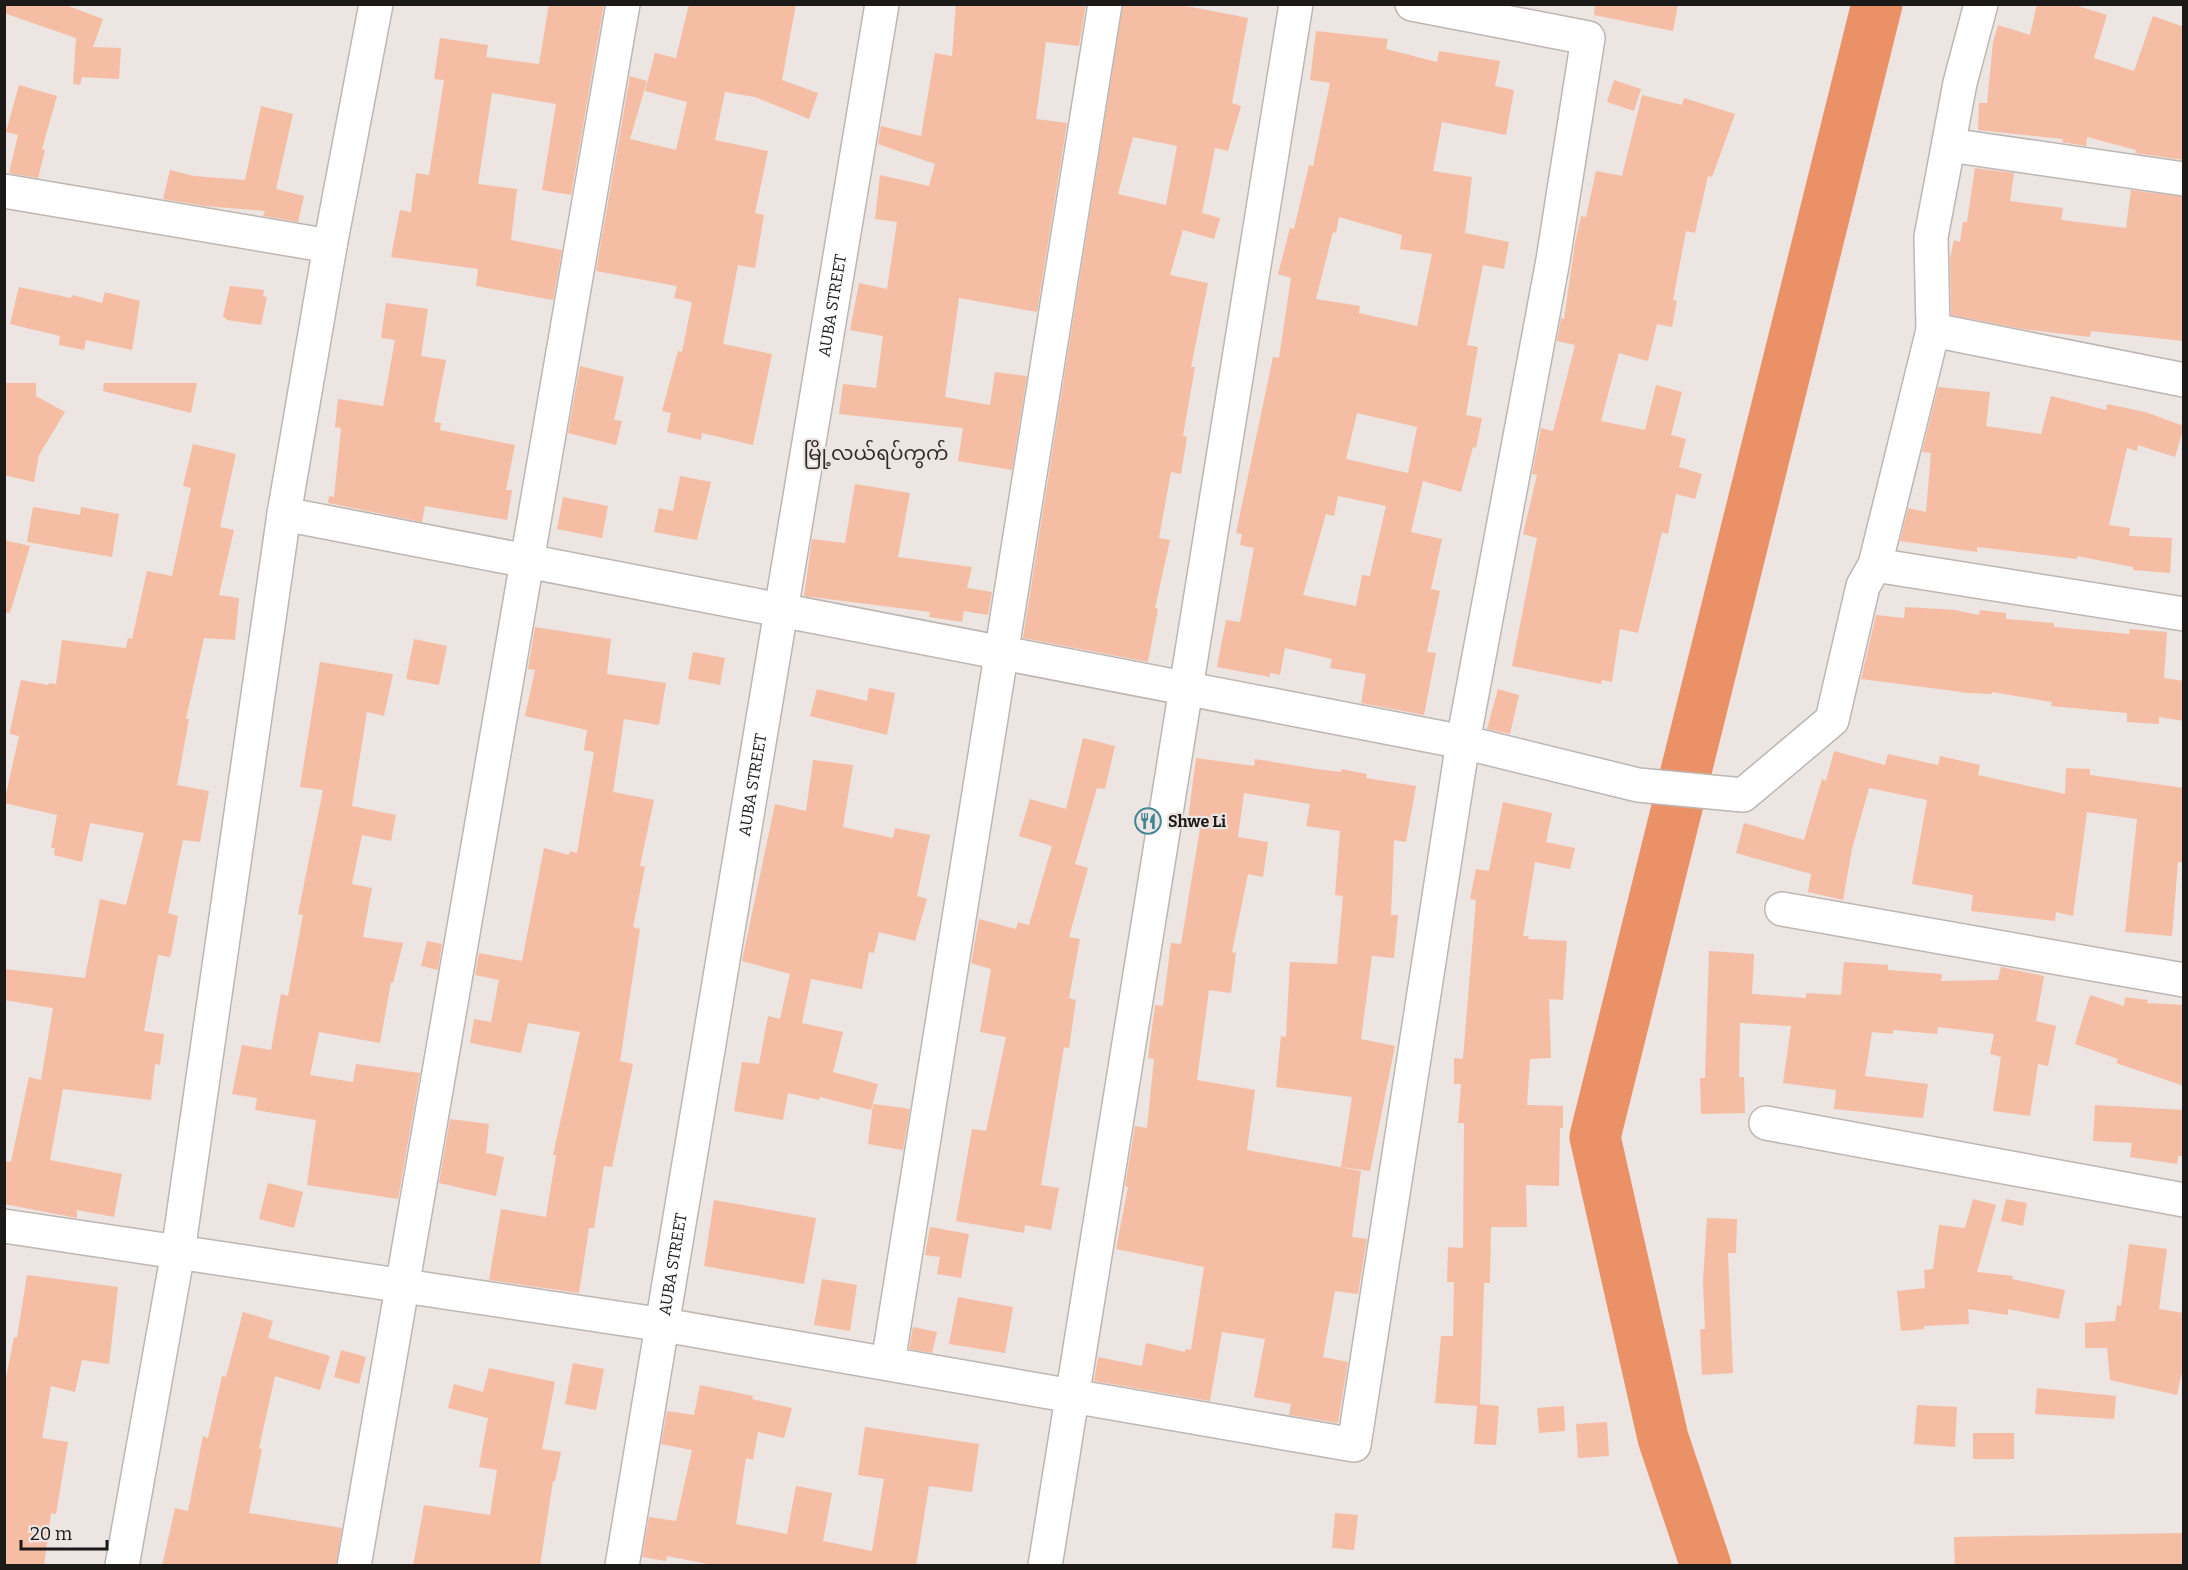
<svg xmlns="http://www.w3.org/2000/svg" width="2188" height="1570" font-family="Bitter,'Noto Sans Myanmar',serif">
<rect width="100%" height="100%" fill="#ece5e1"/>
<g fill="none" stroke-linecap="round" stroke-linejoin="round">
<path stroke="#eb9168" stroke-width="51" d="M1706,1566l-43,-128 -68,-301 282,-1133"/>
</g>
<g fill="#f5bda4" fill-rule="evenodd">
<path d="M4,4h59l40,15 -10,28 28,1 -2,31 -37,-2 -2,8 -7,-1 3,-46 -72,-25z"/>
<path d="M549,4h55l-33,191 -29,-5 14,-86 -64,-11 -14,91 39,5 -6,51 51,10 -9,50 -77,-14 2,-17 -87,-12 9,-47 11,2 5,-39 13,2 15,-95 -10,-1 6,-41 48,7 -2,12 53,7z"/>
<path d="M689,4h107l-14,76 36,13 -9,26 -54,-22 -30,-5 -10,48 53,11 -13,62 9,2 -9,53 -17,-3 -15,79 49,10 -19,91 -51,-12 -1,7 -34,-8 4,-19 -9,-2 16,-60 4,1 10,-50 -18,-4 3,-12 -81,-15 34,-195 17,5 -17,58 46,11 11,-48 -42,-11 10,-38 21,5z"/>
<path d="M956,4h130l-7,42 -33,-4 -10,77 31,4 -30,189 -78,-14 -14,99 45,8 5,-33 32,4 -15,94 -54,-9 5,-33 -124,-14 4,-30 33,4 7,-52 -33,-6 9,-47 28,6 10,-67 -22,-3 5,-44 49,11 6,-22 -57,-20 3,-18 40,10 14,-83 17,3z"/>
<path d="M1123,4h53l72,14 -16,85 9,3 -13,45 -13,-3 -13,65 18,5 -6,21 -31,-9 -13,45 38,8 -17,84h4l-12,69 4,1 -6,37 -10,-2 -12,66 11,2 -15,68 3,1 -10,53 -125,-24zM1133,137l44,9 -11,59 -48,-11z"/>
<path d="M1595,4h83l-5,27 -79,-16z"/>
<path d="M2037,4h34l36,11 -13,43 40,13 19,-55 31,11v133l-49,-7 1,-3 -49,-13 -1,9 -24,-4 1,-3 -85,-9 1,-27h8l6,-61 5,-17 32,10z"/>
<path d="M1316,31l72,8 -2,10 51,13 2,-11 61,10 -5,25 19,4 -8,45 -64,-13 -9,49 39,6 -7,56 44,9 -5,27 -21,-4 -16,80 11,2 -12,68 16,3 -6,30 -3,-1 -12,45 -38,-11 -12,51 31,7 -11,50 9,2 -13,61 9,1 -12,62 -63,-12 5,-29 -36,-6 2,-9 -47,-11 -5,27 -10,-2v4l-53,-10 9,-47 14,2 14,-74 -14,-3 2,-11 -6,-1 37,-176 6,1 12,-80 -13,-4 12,-46 4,1 15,-64 4,1 17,-83 -20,-3zM1339,217l63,18 -2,14 32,5 -15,72 -58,-13 1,-7 -44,-7 17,-67 3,1zM1357,413l60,14 -9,46 -62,-14zM1338,496l48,10 -16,70 -8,-1 -6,31 -53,-11 23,-81 8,2z"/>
<path d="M1614,80l27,9 -7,22 -27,-9z"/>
<path d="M19,85l38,11 -15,53 3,1 -7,28 -29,-5 9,-38 -12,-3z"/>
<path d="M1642,95l40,10 2,-7 51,16 -23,63 -4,-1 -13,57 -9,-2 -13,69 4,1 -5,26 -15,-3 -9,37 -29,-8 -18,68 44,9 11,-45 26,7 -11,43 15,4 -7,28 23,7 -7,25 -19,-5 -8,40 -6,-2 -24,101 -18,-4 -8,53 -10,-2 -1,4 -89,-18 25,-128 -14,-4 14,-59 -5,-1 9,-46 12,3 22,-86 -18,-4 4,-23 3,1 11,-76 6,-27 5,1 10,-46 26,5z"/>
<path d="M261,106l32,8 -17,75 28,7 -6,26 -35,-6 2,-5 -60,-5 -42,-7 7,-29 24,6 51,4z"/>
<path d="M1975,168l39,5 -4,28 53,7 -2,12 65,8 5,-38 53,7v144l-93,-10 -1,6 -68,-8 -71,-14 -1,-57 4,-18 6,2 3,-20h4z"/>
<path d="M230,286l34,4 -1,6 4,1 -6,28 -34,-5 -4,-4z"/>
<path d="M19,287l52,11 1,-3 30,8 3,-11 35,9 -8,49 -46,-10 -2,10 -25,-5 1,-9 -50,-12z"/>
<path d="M386,303l42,6 -7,47 25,4 -12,62 7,1 -1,7 75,15 -9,45h6l-5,30 -82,-14 -3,16 -94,-19 1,-7 5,1 7,-69 -6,-1 3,-28 45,7 12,-66 -14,-2z"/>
<path d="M580,366l44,11 -10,43 8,1 -6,24 -48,-12z"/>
<path d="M4,383h32v13l29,16 -26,43 -5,27 -30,-7z"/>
<path d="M104,383h93l-6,30 -88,-22z"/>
<path d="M1938,387l52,5 -4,34 55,8 10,-38 55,14 1,-6 38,8 39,14 -9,31 -37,-12 -1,6 -10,-3 -18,77 21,3 -1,8 43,2 -2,35 -37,-3v-3l-56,-11v3l-100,-12v5l-77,-11 8,-33 18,4 5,-59 -9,-1z"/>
<path d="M193,444l43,10 -16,73 14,3 -15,65 20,3 -4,42 -31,-2 -18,81h3l-12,66 32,6 -9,51 -17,-2 -15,73 10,3 -7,39 -1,2 -12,-2 -14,76 20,3 -4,31 -5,-1 -4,36 -88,-11 -13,71 72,14 -8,43 -37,-7v8l-73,-14v-43l7,1 18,-85 12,3 12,-72 -49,-8v-31l81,9 15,-79 26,6 18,-72 -54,-10 -8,39 -28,-7 1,-7h-4l6,-33 -53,-12 15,-67 -9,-2v-3l11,-51 27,5 1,-2 7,1 6,-44 64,8 2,-10 4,1 15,-68 25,5 19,-88 -8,-2z"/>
<path d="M680,476l31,6 -14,58 -43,-8 5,-24 14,3z"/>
<path d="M855,484l55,9 -12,64 74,10 -5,21 25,4 -4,23 -24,-4 -2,11 -33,-5 1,-5 -126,-16 8,-57 33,4z"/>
<path d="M563,497l45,9 -6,32 -45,-9z"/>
<path d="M33,507l47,8 1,-8 38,7 -7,43 -85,-15z"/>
<path d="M4,540l26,6 -20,67 -6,-1z"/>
<path d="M1905,607l50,3 24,5 1,-5 26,3v6l48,4v4l75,7 1,-5 37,3 -3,46 20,3v40l-25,-4v7l-32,-2v-9l-76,-7 1,-4 -60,-10v2l-23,-1 -108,-14 15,-64 28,3z"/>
<path d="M535,627l76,12 -4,35 59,9 -7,42 -35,-6 -11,73 41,8 -14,66 5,1 -12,60 7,2 -20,132 13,3 -21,103 -8,-1 -10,62h-5l-10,65 -90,-13 12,-71 45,8 10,-62h-3l27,-123 -52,-9 -7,30 -51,-10 4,-24 17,3 8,-42 -24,-5 4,-22 43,8 22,-113 25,7 1,-4 7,2 17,-101 -10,-2 3,-20 -62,-14 10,-46 -7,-1z"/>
<path d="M414,639l33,7 -8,39 -33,-6z"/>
<path d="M693,652l32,6 -5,27 -32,-6z"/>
<path d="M320,662l73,12 -9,42 -17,-4 -15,94 44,9 -5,26 -29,-6 -10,49 20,4 -9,49 40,6 -10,40 -2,-1 -11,61 -61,-11 -9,43 43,7 3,-18 64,9 -22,126 -91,-14 9,-65 -61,-10 2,-12 -25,-4 10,-49 29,5 10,-56 7,2 15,-81 -5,-1 25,-124 -23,-3z"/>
<path d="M869,688l26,5 -8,42 -77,-19 7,-27 50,12z"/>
<path d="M1498,689l21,6 -9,39 -23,-5z"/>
<path d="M1083,738l32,8 -10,43 -8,-1 -22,76 13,4 -19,69 11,2 -11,59 7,2 -7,48 -5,-1 -23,138 18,3 -8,42 -26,-5 -1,8 -68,-12 16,-92 14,2 20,-94 -26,-5 11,-63 -20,-6 8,-44 37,10 2,-7 11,3 23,-79 -33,-10 11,-37 36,10z"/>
<path d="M1834,751l51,14 3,-11 50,11 2,-9 40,9 -2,10 87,19 1,-26 24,1v6l94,13v75l-6,-1 -6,74 -47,-4 12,-113 -50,-7 -14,104 -17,-4 -1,9 -84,-10 2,-16 -61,-11 15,-84 -58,-12 -17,61 -9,51 -35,-8 3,-18 -75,-21 8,-30 60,17 18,-61 4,2z"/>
<path d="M1196,758l58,8 1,-7 61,10 25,3v-3l26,5 -1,4 50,8 -10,56 -12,-2 -3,75h7l-4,43 -22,-2 -11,83 34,7 -25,125 -29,-4 11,-70 -76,-10 5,-51 5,1 4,-75 47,2 6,-68 -8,-1 5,-64 -34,-5 4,-22 -66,-11 -6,44 30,5 -5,35 -15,-3 -16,78 4,1 -5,40 -22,-3 -12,90 58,10 -8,60 114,21 -9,66 15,2 -9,55 -23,-3 -12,66 25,5 -10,61 -49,-8 2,-11 -37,-7 11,-58 -43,-7 -12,69 -116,-20 4,-24 44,9 4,-23 39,9v-3l6,1 13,-83 -88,-18 12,-62 -3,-1 10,-60 12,2 7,-69 -6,-1 7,-53 8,1 8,-63 10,1 12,-73 7,-42 -13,-2z"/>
<path d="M813,760l40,5 -10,62 50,11 2,-10 35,7 -13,61 10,3 -12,42 -36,-9 -5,21 -5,-1 -7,37 -51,-10 -9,44 41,9 -10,40 45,12 -7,26 -51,-13 -1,3 -31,-7 -5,27 -49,-9 8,-49 17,2 9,-48 12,3 10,-45 -48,-13 33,-157 31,7z"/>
<path d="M1503,802l49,11 -6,29 29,6 -5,21 -35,-7 -12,74h6l-1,3 39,2 -4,59 -14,-1 2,59 -21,1 -3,46 36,1v22h-3l-1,58 -33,-1 1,42h-36l-1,56h-6l-4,121 19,2 -3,39 -22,-1 3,-38 -42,-3 6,-67h12l1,-54h-7l1,-35 15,1 1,-125h-6l3,-39h-7v-26l9,1 13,-159 -6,-1 6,-30 13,2z"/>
<path d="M427,941l15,3 -4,26 -17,-4z"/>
<path d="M1709,951l45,3 -2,40 54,4v-5l35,2 3,-33 44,3v5l54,4 -1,7 57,-1 3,-13 43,9 -8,45 20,5 -8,40 -10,-2 -8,52 -37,-5 8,-54 -11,-3 4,-20 -56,-7 -1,7 -44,-4v4l-21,-2 -7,44 63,8 -5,34 -89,-9 2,-19 -53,-7 8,-57 -51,-3 -1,54h5l1,36 -44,1 -1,-36h5z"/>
<path d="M2090,995l34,11 1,-9 23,3 -1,3 37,2v81l-68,-23 2,-4 -43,-15z"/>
<path d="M873,1104l37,5 -7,41 -35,-6z"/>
<path d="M2095,1105l89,5v46h-6l-1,8 -47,-7 2,-14 -39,-2z"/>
<path d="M450,1119l39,5 -3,29 18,4 -8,39 -57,-13z"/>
<path d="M268,1183l35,9 -9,36 -35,-9z"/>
<path d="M1973,1199l23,6 -19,67 36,4 -1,3 53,11 -6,29 -51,-10v6l-40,-6 1,15 -45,2v3l-23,2 -4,-40 28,-3 -1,-18 9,-1 6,-44 26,3z"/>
<path d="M2006,1199l21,4 -4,23 -22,-5z"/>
<path d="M714,1200l102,18 -12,66 -100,-18z"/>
<path d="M1707,1218l30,1 -1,34h-8l5,120 -31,2 -2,-46h5l-2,-48z"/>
<path d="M930,1227l39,7 -8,44 -24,-4 3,-17 -15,-2z"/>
<path d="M2129,1244l38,5 -8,60 25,4v50l-7,32 -67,-15 -3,-32h-22v-25l30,-2 2,-16 4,1z"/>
<path d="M27,1275l91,12 -9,77 -27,-4 -7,32 -24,-6 -9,52 26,4 -12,72 -5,-1 -7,53h-40v-178l10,-51 3,1z"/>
<path d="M822,1279l35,6 -7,46 -36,-6z"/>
<path d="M958,1297l55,10 -8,46 -56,-9z"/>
<path d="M243,1312l30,9 -5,17 62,18 -10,34 -45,-14 -16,72 3,1 -13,64 93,15 -6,38h-174l13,-58 13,3 15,-75 5,2 14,-62 4,1z"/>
<path d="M913,1327l24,5 -5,21 -23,-4z"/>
<path d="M341,1350l25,7 -7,27 -25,-7z"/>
<path d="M573,1363l31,6 -8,41 -31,-6z"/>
<path d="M489,1368l66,14 -13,67 19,3 -6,29h-2l-13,85h-127l11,-61 66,10 7,-45 -18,-3 9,-49 -40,-10 6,-24 29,8z"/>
<path d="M700,1385l53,11 -1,3 40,9 -8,30 -26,-6 -5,28 -7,-2 -10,66 51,10 9,-48 36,7 -9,48 49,10 12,-72 -26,-4 7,-48 114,17 -7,48 -43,-6 -13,80h-198l-51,-10 -1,5 -24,-4 7,-40 27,4 16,-71 -31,-6 6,-33 27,4z"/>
<path d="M2037,1388l79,8 -2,23 -79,-5z"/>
<path d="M1917,1405l40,2 -2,40 -41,-3z"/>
<path d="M1564,1406l1,25 -26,2 -2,-25z"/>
<path d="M1607,1422l2,34 -31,2 -2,-34z"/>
<rect x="1973" y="1433" width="41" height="26"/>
<path d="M1335,1513l23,2 -4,35 -22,-2z"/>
<path d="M2184,1533v33h-229l-1,-29z"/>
</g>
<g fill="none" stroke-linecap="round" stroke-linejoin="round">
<g stroke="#bdb6b3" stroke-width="36">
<g id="minor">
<path d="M1949,145l235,34"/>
<path d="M4,191l326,55"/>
<path d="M1933,330l251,50"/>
<path d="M284,514l1179,228 175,43 105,10 89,-75 31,-134 12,-21 58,-235 -2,-93 29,-154 21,-79"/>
<path d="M1875,565l309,49"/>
<path d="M1782,909l402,71"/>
<path d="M1766,1123l418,77"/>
<path d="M4,1226l660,99 690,120 109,-703 90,-482 35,-222 -176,-34"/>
<path d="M888,1363l217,-1359"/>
<path d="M122,1566l56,-314 106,-738 46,-268 46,-242"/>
<path d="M354,1566l269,-1562"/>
<path id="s1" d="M622,1566l260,-1562"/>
<path d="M1045,1566l251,-1562"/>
</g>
</g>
<use href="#minor" stroke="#fff" stroke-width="33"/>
</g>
<defs>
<g id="restaurant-ring" transform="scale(1.35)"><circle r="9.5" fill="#ece5e1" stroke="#428595" stroke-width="1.5"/><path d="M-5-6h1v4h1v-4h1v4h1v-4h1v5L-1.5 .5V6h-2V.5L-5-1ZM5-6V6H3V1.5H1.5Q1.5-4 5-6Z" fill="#428595"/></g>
</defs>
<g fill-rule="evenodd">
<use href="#restaurant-ring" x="1148" y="821"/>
</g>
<g text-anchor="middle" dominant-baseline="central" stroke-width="4.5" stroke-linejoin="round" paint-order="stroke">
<g font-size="16" fill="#1c1a19" stroke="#ece5e1">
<text stroke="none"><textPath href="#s1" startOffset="1278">AUBA STREET</textPath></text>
<text stroke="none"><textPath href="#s1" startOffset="792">AUBA STREET</textPath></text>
<text stroke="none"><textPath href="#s1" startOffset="306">AUBA STREET</textPath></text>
</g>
<g font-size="16" font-weight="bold" fill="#1c1a19" stroke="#ece5e1" text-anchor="start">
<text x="1168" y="821">Shwe Li</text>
</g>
<g font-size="20" fill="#312c29" stroke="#ece5e1">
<text x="876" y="453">မြို့လယ်ရပ်ကွက်</text>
</g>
</g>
<rect width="2188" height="1570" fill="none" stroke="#1c1a19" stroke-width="12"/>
<path d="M21 1540v9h86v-9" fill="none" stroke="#1c1a19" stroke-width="3"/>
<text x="30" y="1540" font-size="18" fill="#1c1a19" stroke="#ece5e1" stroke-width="4.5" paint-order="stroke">20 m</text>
</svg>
